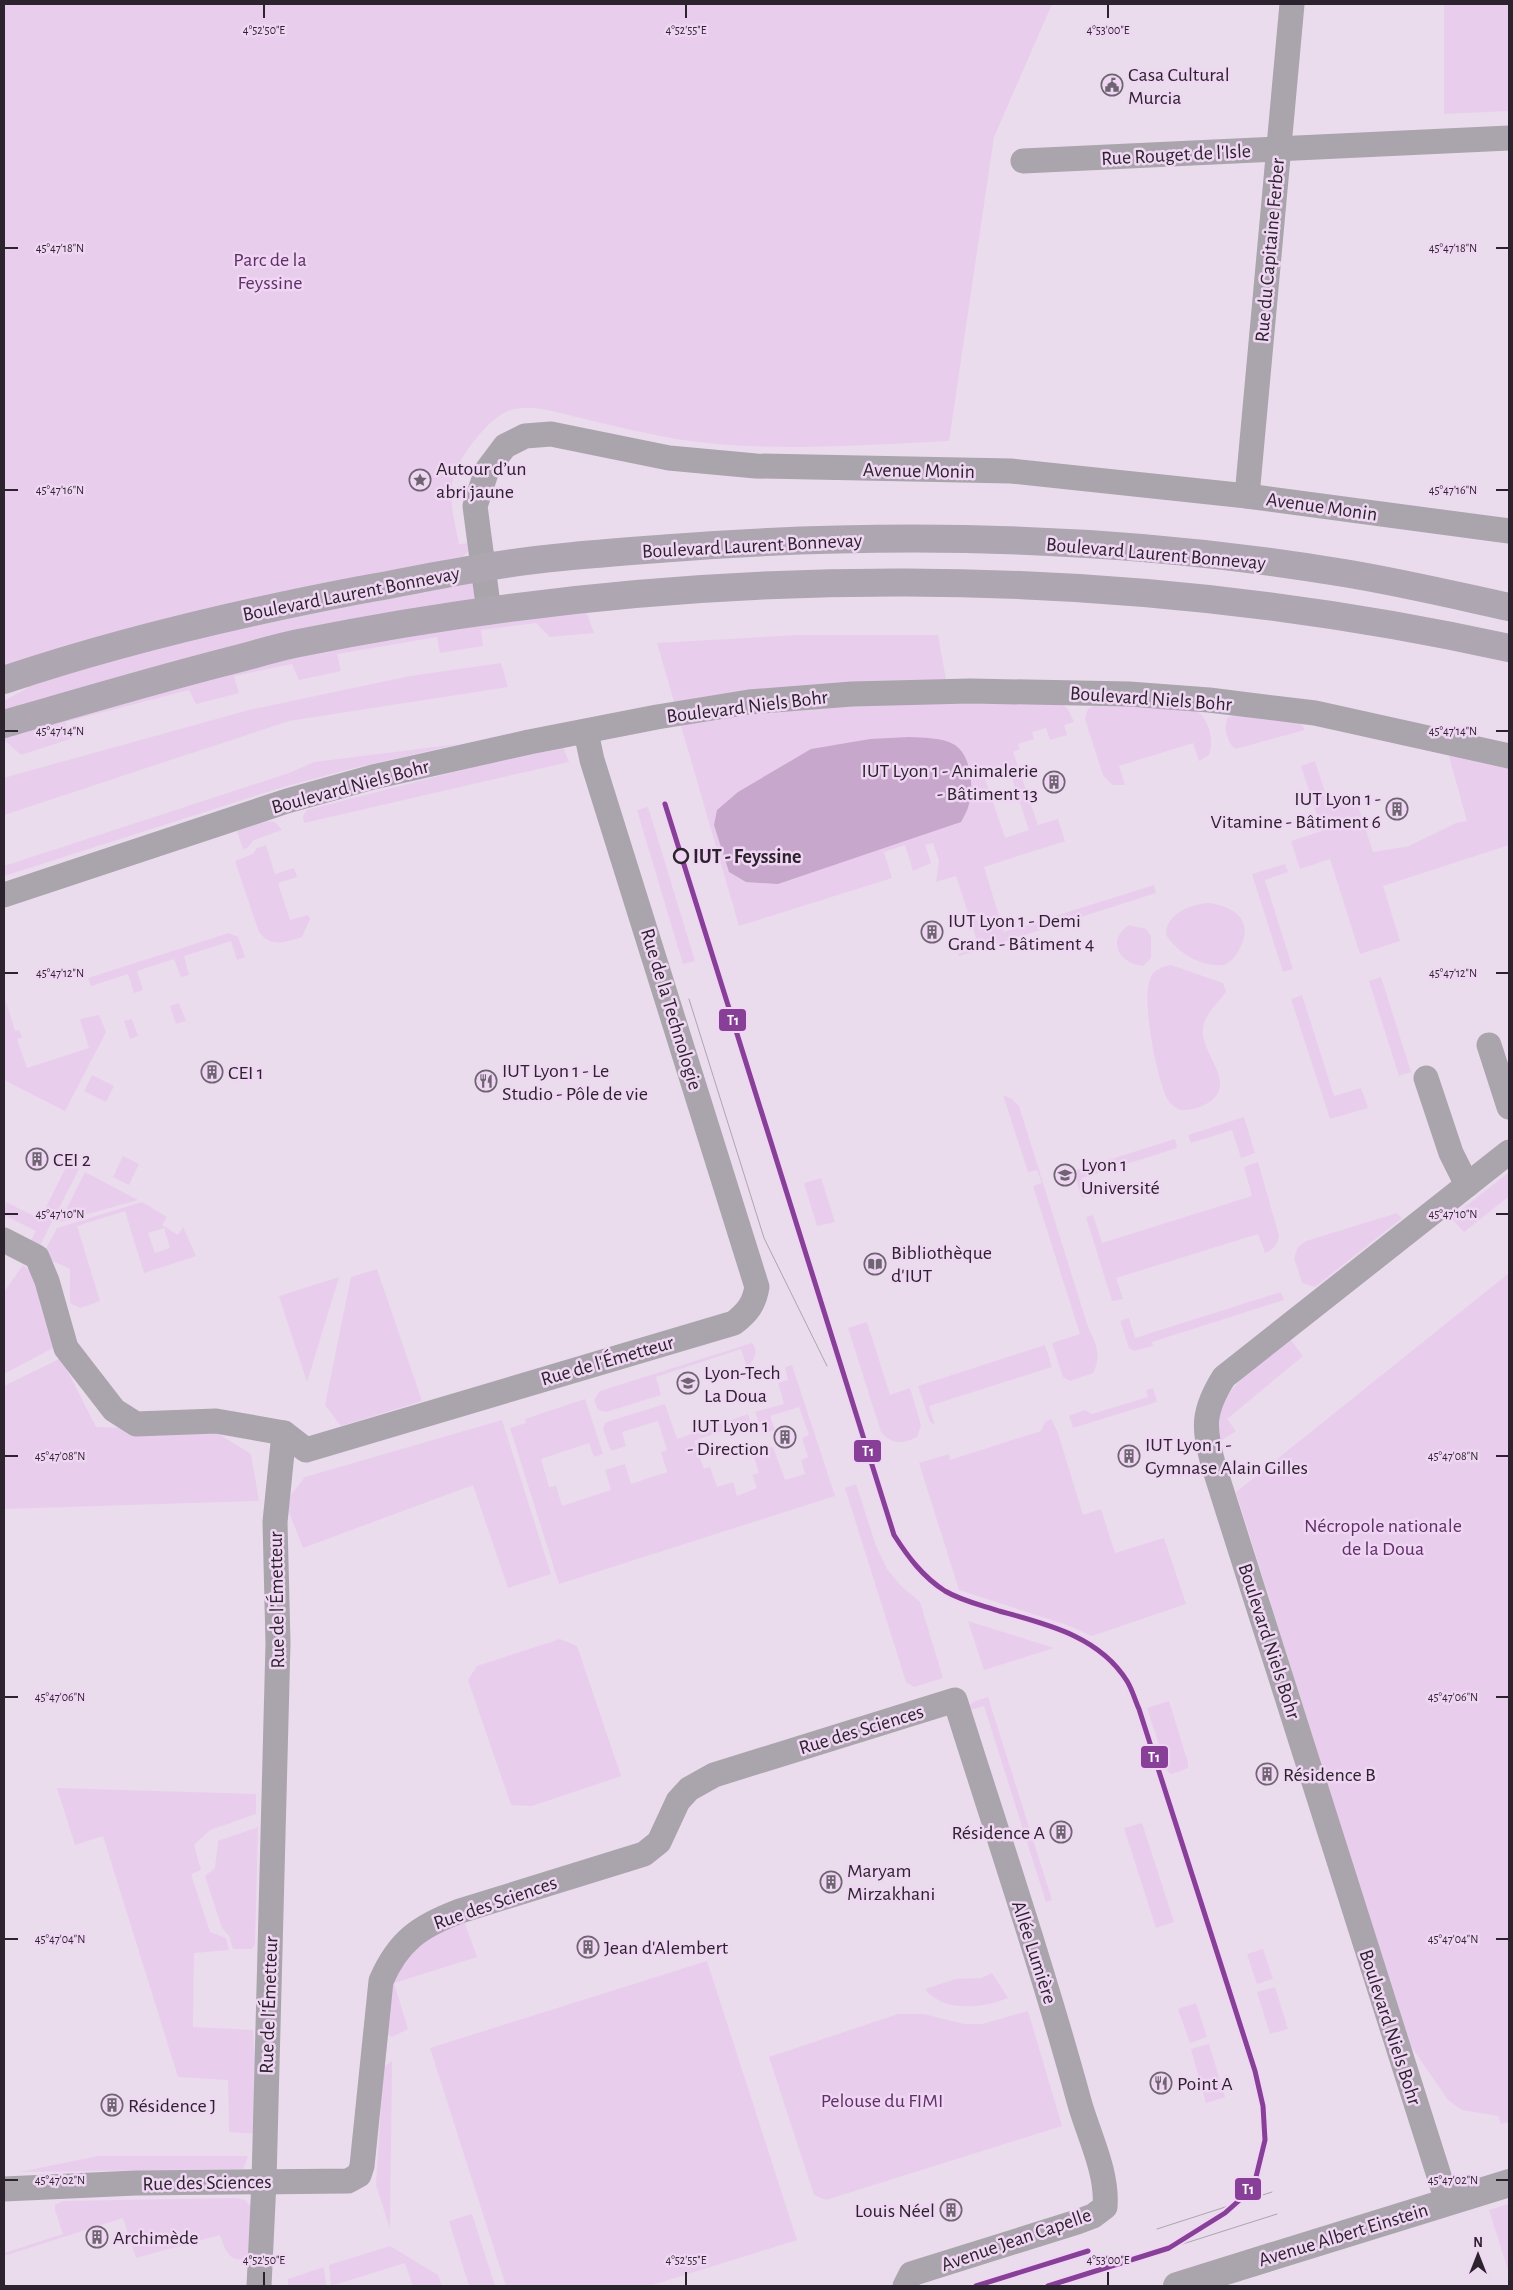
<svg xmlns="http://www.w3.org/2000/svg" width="1513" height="2290" font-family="'Alegreya Sans',sans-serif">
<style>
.green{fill:#e9cded;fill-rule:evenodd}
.water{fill:#c7a8cc}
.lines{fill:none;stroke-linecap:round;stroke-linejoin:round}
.minor{stroke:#aaa4ac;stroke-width:25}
.tertiary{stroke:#aaa4ac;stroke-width:28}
.primary{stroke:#aea6b1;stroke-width:28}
.tram{stroke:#aca5ad;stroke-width:1}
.tram-1-casing{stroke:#efd6f3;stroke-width:9}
.tram-1{stroke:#873f98;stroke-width:5}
.ticks{fill:none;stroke:#2d232e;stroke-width:2}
.stop-dot{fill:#efd6f3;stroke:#2d232e;stroke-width:2.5}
.labels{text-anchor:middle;stroke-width:5;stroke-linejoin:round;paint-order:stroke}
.poi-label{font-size:20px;fill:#2d232e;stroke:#efd6f3;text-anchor:start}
.street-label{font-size:20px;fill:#2d232e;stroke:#efd6f3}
.park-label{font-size:20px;fill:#602e68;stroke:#efd6f3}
.stop-label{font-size:20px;font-weight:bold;fill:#2d232e;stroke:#efd6f3;text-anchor:start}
.ticks-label{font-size:12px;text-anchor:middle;fill:#2d232e;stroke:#efd6f3;stroke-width:5;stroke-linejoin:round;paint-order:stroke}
.line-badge{stroke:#efd6f3;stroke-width:2}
.badge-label{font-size:14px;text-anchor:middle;font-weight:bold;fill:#fff}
</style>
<rect width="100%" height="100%" fill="#eadced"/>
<g class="green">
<path d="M4 4H1052L994 137 949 441C859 445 766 453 676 439 631 431 587 419 542 409 530 408 520 407 508 411 489 418 460 456 454 475 447 497 455 522 459 544L469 543 468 551 462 558 4 667Z"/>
<polygon points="1444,4 1509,4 1509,111 1444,114"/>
<path d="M472 583C478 588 478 592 474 599L4 712V701L39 681 247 624Z"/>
<path d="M586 611 594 633 550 637 536 623 481 630 483 646 440 653 437 637 337 654 341 671 299 680 292 664 234 676 239 693 196 704 189 690 65 722 73 738 21 755 4 740V736C99 708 193 681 290 659 387 637 487 623 586 611Z"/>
<path d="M798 635H938L947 685 851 704H1062L1068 709 1074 722 1064 725 1067 735 1050 740 1046 728 1032 732 1034 739 1018 744 1020 749 1013 752 1038 825 1058 819 1065 841 984 867 1004 932 1154 885 1156 893 959 956 958 954 979 947 956 876 936 882 939 861 933 843 925 845 931 863 913 871 905 845 884 852 892 878 739 926 657 643ZM1009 770 1029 830 1005 838 985 778Z"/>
<polygon points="501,663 508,687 289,721 4,815 4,778 14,775 249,710 410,676"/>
<path d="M1097 704 1194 709C1208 716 1215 740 1209 755L1199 761 1193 743 1119 766 1125 785H1112L1103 775 1085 719 1088 709Z"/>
<path d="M1239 715 1296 722 1302 725 1305 730 1235 749C1227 742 1223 728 1228 717Z"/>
<polygon points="459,744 350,769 280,788 4,876 4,866 289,773 314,762"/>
<polygon points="563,747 569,762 304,823 303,816 307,810 543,749"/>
<polygon points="1447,749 1509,763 1509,845 1383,886 1400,941 1360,954 1330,859 1300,869 1291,841 1322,831 1301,766 1315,761 1328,802 1354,794 1373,852 1409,846 1456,823 1467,821"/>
<polygon points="648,807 695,961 683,964 637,810"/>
<polygon points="268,821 275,822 282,830 254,840 247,848 243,849 237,831"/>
<path d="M266 845 275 874 294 868 297 877 278 883 290 920 308 915 310 919 302 937C285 942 271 948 259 932L235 861 253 854 257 848Z"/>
<polygon points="1285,864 1288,872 1265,880 1293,969 1283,972 1252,874"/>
<path d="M1209 903C1235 907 1254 920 1240 948 1237 955 1231 962 1224 965 1201 967 1179 954 1166 935 1166 913 1191 904 1209 903Z"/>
<path d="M1129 925 1146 929 1151 936V958L1143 966C1119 964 1106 940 1129 925Z"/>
<polygon points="229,933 238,937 245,957 237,960 231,941 184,956 189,975 181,977 174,959 137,971 143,990 134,993 128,974 91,986 88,978"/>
<path d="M1171 965 1223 983 1226 992C1218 1003 1205 1013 1203 1028 1199 1052 1236 1080 1212 1100 1202 1108 1192 1110 1180 1110 1175 1107 1171 1105 1168 1100 1157 1081 1139 993 1152 975 1156 969 1164 966 1171 965Z"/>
<polygon points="1381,977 1411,1072 1399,1076 1369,981"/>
<polygon points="4,995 15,1031 19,1030 22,1037 17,1039 27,1068 89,1048 80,1019 99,1015 106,1032 65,1111 4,1080"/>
<polygon points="1302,995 1334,1096 1361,1088 1368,1108 1330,1119 1291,999"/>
<polygon points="179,1003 186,1021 176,1024 170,1006"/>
<polygon points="132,1019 138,1036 130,1039 124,1021"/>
<polygon points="92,1075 114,1086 106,1102 84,1091"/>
<path d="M1003 1095 1012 1099 1019 1106 1088 1327C1096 1344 1102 1355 1093 1373L1070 1381 1063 1377 1052 1343 1080 1334 1033 1186 1042 1183 1037 1170 1028 1172Z"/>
<polygon points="1244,1117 1255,1153 1241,1158 1232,1130 1191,1143 1188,1135"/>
<polygon points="1175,1139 1177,1148 1082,1178 1088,1196 1082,1198 1073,1171"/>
<polygon points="123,1156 139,1164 129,1185 113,1177"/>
<path d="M1258 1162 1279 1236C1277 1246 1274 1249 1265 1253L1258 1234 1116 1278 1123 1299 1112 1301 1086 1217 1093 1215 1102 1243 1252 1196 1244 1167Z"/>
<polygon points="68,1163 79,1169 36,1253 27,1248 36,1231 4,1215 6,1202 40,1219"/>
<polygon points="85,1172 138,1200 60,1222"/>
<polygon points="1509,1172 1509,1196 1464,1232 1451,1218"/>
<polygon points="821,1178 835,1222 817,1226 804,1183"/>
<path d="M142 1202 167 1217 162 1225 178 1235 183 1227 196 1256 144 1273 125 1211 77 1226 100 1301 80 1308 70 1303V1269L42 1256 57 1228ZM164 1228 170 1248 155 1253 148 1233Z"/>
<polygon points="1397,1213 1402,1218 1315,1287 1302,1283 1294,1258 1298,1247 1306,1241"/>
<polygon points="23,1265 43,1284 55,1347 4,1374 4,1292"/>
<polygon points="377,1269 422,1401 341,1426 325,1405 351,1277"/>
<polygon points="1509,1273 1509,2122 1501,2124 1498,2116 1462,2110 1448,2100 1408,2042 1236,1492"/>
<polygon points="339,1277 307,1382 279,1296"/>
<polygon points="1281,1292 1284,1300 1152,1342 1153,1346 1134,1351 1129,1348 1120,1321 1129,1318 1135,1338"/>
<path d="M867 1322 890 1395 910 1388 921 1425 917 1437C903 1444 892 1445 881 1432L848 1328Z"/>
<path d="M1290 1339 1303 1356 1227 1419 1236 1431 1219 1442C1210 1392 1256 1367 1290 1339Z"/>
<path d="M752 1343C759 1351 754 1361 747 1367L741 1349 656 1377 661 1395 606 1412 598 1410 594 1400 600 1391Z"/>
<polygon points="1045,1345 1052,1367 929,1406 935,1425 930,1422 918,1386"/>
<polygon points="61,1358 96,1427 214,1431 251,1454 259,1501 4,1509 4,1386"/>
<polygon points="792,1365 835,1496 559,1584 510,1428 526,1423 525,1419 585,1399 603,1454 594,1457 589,1443 541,1459 549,1487 556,1486 562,1506 611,1490 605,1470 625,1464 631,1484 667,1472 661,1452 667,1450 658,1421 622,1432 626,1446 611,1451 603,1429 605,1423 610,1421 665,1404 677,1439 748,1414 750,1421 694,1441 704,1469 710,1467 717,1487 733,1482 737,1496 757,1488 752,1475 759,1473 753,1454 773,1447 785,1480 805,1474 801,1460 808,1457 802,1438 809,1435 799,1407 770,1416 775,1430 763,1433 755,1412 784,1404 778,1383 788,1380 785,1367"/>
<polygon points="1153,1388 1157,1402 1073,1428 1069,1416 1085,1410 1092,1414 1148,1397 1146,1390"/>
<polygon points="1051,1419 1058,1433 1083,1515 1101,1509 1115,1553 1164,1538 1186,1604 1092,1636 1067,1625 959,1590 919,1463 949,1454 950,1460 1041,1431 1045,1422"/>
<polygon points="502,1420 551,1574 508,1588 473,1485 303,1548 285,1502 305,1477"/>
<polygon points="856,1484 876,1546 887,1569 901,1586 920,1602 943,1678 914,1687 906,1682 845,1488"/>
<polygon points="968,1621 1054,1648 984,1670"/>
<polygon points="560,1639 577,1646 621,1776 532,1806 511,1805 468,1680 477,1666"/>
<path d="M988 1697 1052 1900 1046 1902 984 1706 967 1711C969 1701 979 1700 988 1697Z"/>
<polygon points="1169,1701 1188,1763 1188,1768 1172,1774 1168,1772 1147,1708"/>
<polygon points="57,1788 256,1794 256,1814 210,1830 194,1845 201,1870 191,1874 210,1932 226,1938 229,1950 194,1953 193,2027 253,2030 260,2134 229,2132 228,2080 178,2077 103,1836 75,1845"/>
<polygon points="1142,1823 1174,1922 1156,1928 1124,1828"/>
<polygon points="258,1827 255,1945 252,1949 233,1949 229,1936 222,1928 205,1876 215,1868 218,1841"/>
<polygon points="464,1921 477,1957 394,1983 408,2029 392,2037 387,2034 393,1975 425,1935"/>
<polygon points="1263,1949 1273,1979 1257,1984 1247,1954"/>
<polygon points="707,1961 797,2240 649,2286 506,2286 430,2048"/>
<path d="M992 1973 1008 1998C984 2008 943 2013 925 1989L956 1979 981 1978Z"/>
<polygon points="1275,1987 1288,2029 1270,2034 1257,1992"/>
<polygon points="1196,2003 1207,2037 1190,2043 1178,2009"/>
<polygon points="1028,2011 1062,2126 826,2200 814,2195 769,2057 898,2014 924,2014 964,2024 982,2024"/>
<polygon points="1209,2044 1225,2097 1206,2103 1191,2049"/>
<polygon points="392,2061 390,2229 376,2185 383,2074 385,2066"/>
<polygon points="98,2156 248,2156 243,2169 20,2172"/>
<path d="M236 2198 245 2200 251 2207 248 2257C230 2265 225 2250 220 2235L136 2258 123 2218 4 2256V2253L63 2234 55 2210V2205L63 2201Z"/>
<polygon points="1509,2204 1509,2273 1489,2210"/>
<polygon points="472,2214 495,2286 469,2286 449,2221"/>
<polygon points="390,2246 438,2275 442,2286 413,2286 405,2263 331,2286 329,2265"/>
<polygon points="324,2267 326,2286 288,2286 288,2279"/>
</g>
<path class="water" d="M909 737C922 738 943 737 955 745 971 756 974 786 969 804 968 810 964 816 961 822L778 884 746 882 729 872 714 825 717 810 738 792 811 749 870 739Z"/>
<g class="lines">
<g class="minor">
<polyline points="1023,161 1509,138"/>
<polyline points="1247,496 1292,4"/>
<polyline points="489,612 475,506 487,470 505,446 525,436 551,434 669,458 756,466 1011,471 1247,496 1509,531"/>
<polyline points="4,895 287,801 373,777 529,742 657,717 749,702 852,694 970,691 1129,694 1209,700 1315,713 1509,756"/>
<polyline points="1489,1045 1509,1107"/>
<polyline points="1426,1078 1451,1153 1467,1185"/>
<path d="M4 1240 37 1257 47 1281 66 1348 114 1410 136 1424 216 1421 284 1433 306 1450 734 1323C748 1312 754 1304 757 1287L592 760 586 732"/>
<path d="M4 2189 136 2183 348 2181 359 2175 362 2166 381 1981C398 1941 420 1926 460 1911L644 1854 659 1842 678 1801 689 1789 714 1775 955 1700C997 1833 1042 1966 1079 2101 1088 2134 1108 2172 1105 2207L1093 2216 1077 2222 911 2274 905 2286"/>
<path d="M1447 2201 1214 1467C1203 1428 1202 1412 1224 1377L1509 1152"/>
<polyline points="259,2286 264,2181 278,1643 275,1522 284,1433"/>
</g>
<polyline class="tertiary" points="1177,2286 1509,2183"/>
<g class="primary">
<path d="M4 680C120 641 240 613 360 590 401 583 441 574 481 568 544 557 608 553 672 548 895 531 1123 536 1344 573 1399 582 1454 595 1509 607"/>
<path d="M4 724C77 703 151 681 225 662 250 656 274 648 299 643 698 562 1112 561 1509 648"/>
</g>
<g class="tram">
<polyline points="689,999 764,1238 827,1366"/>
<polyline points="1157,2229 1272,2192"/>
<polyline points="1167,2249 1277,2214"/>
</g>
<g class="tram-1-casing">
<g id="tram-1">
<path d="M665 804 894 1535C908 1557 923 1577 945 1591 962 1601 981 1605 999 1611 1046 1624 1099 1636 1127 1681 1132 1689 1135 1700 1139 1709L1255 2071 1263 2106 1265 2140 1256 2177 1243 2197 1225 2213 1169 2248 1048 2286"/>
<polyline points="976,2286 1088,2251"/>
</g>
</g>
<use href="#tram-1" class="tram-1"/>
</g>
<path class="ticks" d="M264 5V18M686 5V18M1108 5V18M5 248H18M1496 248H1508M5 490H18M1496 490H1508M5 731H18M1496 731H1508M5 973H18M1496 973H1508M5 1214H18M1496 1214H1508M5 1456H18M1496 1456H1508M5 1697H18M1496 1697H1508M5 1939H18M1496 1939H1508M5 2180H18M1496 2180H1508M264 2272V2285M686 2272V2285M1108 2272V2285"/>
<defs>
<g id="civic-ring" transform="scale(1.125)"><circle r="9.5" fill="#efd6f3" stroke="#6f6471" stroke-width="1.5"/><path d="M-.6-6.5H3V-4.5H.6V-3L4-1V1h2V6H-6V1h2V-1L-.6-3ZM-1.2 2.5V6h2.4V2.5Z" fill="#6f6471"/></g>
<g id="sight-ring" transform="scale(1.125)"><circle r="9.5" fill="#efd6f3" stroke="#6f6471" stroke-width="1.5"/><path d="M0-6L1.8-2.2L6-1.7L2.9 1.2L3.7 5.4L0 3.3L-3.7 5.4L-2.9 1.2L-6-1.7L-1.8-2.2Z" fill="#6f6471"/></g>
<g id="building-ring" transform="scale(1.125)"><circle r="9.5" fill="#efd6f3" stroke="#6f6471" stroke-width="1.5"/><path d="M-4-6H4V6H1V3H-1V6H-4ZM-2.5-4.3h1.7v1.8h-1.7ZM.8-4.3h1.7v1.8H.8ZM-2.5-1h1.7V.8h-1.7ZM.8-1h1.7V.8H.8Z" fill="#6f6471"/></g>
<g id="restaurant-ring" transform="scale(1.125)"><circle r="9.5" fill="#efd6f3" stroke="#6f6471" stroke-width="1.5"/><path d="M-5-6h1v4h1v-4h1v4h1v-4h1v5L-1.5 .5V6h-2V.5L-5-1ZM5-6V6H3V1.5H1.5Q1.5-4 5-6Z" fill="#6f6471"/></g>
<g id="university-ring" transform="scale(1.125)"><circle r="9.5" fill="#efd6f3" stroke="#6f6471" stroke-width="1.5"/><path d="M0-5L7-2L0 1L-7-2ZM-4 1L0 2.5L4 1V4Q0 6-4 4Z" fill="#6f6471"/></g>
<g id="library-ring" transform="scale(1.125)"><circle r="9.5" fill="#efd6f3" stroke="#6f6471" stroke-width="1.5"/><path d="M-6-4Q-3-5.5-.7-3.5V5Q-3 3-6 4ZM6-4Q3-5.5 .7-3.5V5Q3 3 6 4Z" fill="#6f6471"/></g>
</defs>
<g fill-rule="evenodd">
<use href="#civic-ring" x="1112" y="85"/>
<use href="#sight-ring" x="420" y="480"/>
<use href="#building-ring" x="1054" y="782"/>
<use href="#building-ring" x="1397" y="809"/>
<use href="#building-ring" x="932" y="932"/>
<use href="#building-ring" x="212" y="1072"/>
<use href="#restaurant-ring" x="486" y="1081"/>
<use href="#building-ring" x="37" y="1159"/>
<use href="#university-ring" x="1065" y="1175"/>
<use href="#library-ring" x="875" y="1264"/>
<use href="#university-ring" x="688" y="1383"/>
<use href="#building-ring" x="785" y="1437"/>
<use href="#building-ring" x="1129" y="1456"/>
<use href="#building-ring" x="1267" y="1774"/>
<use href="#building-ring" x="1061" y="1832"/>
<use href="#building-ring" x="831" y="1882"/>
<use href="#building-ring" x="588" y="1947"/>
<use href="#restaurant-ring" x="1161" y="2083"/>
<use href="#building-ring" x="112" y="2105"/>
<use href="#building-ring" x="951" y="2210"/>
<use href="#building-ring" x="97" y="2237"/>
</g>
<circle class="stop-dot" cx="681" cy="856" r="7"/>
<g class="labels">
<g class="poi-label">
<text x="1128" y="81">Casa Cultural<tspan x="1128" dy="23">Murcia</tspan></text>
<text x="436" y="475">Autour d’un<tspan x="436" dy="23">abri jaune</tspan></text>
<text x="1038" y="777" text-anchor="end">IUT Lyon 1 - Animalerie<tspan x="1038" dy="23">- Bâtiment 13</tspan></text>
<text x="1381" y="805" text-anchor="end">IUT Lyon 1 -<tspan x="1381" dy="23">Vitamine - Bâtiment 6</tspan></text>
<text x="948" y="927">IUT Lyon 1 - Demi<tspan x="948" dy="23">Grand - Bâtiment 4</tspan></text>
<text x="502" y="1077">IUT Lyon 1 - Le<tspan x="502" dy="23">Studio - Pôle de vie</tspan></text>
<text x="228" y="1079">CEI 1</text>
<text x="53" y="1166">CEI 2</text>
<text x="1081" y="1171">Lyon 1<tspan x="1081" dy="23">Université</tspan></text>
<text x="891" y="1259">Bibliothèque<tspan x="891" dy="23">d'IUT</tspan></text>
<text x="704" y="1379">Lyon-Tech<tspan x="704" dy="23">La Doua</tspan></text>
<text x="769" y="1432" text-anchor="end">IUT Lyon 1<tspan x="769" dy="23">- Direction</tspan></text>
<text x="1145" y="1451">IUT Lyon 1 -<tspan x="1145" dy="23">Gymnase Alain Gilles</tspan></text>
<text x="1283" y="1781">Résidence B</text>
<text x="1045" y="1839" text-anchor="end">Résidence A</text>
<text x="847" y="1877">Maryam<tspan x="847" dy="23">Mirzakhani</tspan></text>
<text x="604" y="1954">Jean d'Alembert</text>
<text x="1177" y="2090">Point A</text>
<text x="128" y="2112">Résidence J</text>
<text x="935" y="2217" text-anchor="end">Louis Néel</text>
<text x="113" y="2244">Archimède</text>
</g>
<g class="street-label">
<text transform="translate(1176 154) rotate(-3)" y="7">Rue Rouget de l'Isle</text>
<text transform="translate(1269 250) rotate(-85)" y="7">Rue du Capitaine Ferber</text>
<text transform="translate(919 470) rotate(1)" y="7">Avenue Monin</text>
<text transform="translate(1322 506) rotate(8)" y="7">Avenue Monin</text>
<text transform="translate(752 545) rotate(-3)" y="7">Boulevard Laurent Bonnevay</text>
<text transform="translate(1156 553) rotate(5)" y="7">Boulevard Laurent Bonnevay</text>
<text transform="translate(351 593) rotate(-11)" y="7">Boulevard Laurent Bonnevay</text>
<text transform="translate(1151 698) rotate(4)" y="7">Boulevard Niels Bohr</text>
<text transform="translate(747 706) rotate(-7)" y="7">Boulevard Niels Bohr</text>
<text transform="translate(350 786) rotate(-15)" y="7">Boulevard Niels Bohr</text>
<text transform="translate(672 1009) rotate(73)" y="7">Rue de la Technologie</text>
<text transform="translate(607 1360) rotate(-16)" y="7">Rue de l'Émetteur</text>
<text transform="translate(276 1600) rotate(-91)" y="7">Rue de l'Émetteur</text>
<text transform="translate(1270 1641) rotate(72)" y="7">Boulevard Niels Bohr</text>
<text transform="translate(861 1729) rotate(-17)" y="7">Rue des Sciences</text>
<text transform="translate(495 1902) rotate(-19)" y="7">Rue des Sciences</text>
<text transform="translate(1035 1952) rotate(72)" y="7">Allée Lumière</text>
<text transform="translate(268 2005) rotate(-88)" y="7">Rue de l'Émetteur</text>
<text transform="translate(1391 2027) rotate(72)" y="7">Boulevard Niels Bohr</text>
<text transform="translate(207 2182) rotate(-1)" y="7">Rue des Sciences</text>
<text transform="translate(1343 2234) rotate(-17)" y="7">Avenue Albert Einstein</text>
<text transform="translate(1016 2239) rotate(-19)" y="7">Avenue Jean Capelle</text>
</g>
<g class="park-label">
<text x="270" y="266">Parc de la<tspan x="270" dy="23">Feyssine</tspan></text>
<text x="1383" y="1532">Nécropole nationale<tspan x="1383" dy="23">de la Doua</tspan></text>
<text x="882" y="2107">Pelouse du FIMI</text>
</g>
<g class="stop-label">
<text x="693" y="863">IUT - Feyssine</text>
</g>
</g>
<g class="ticks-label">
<text x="264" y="34">4°52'50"E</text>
<text x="686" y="34">4°52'55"E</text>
<text x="1108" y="34">4°53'00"E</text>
<text x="60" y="252">45°47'18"N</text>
<text x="1453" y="252">45°47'18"N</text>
<text x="60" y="494">45°47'16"N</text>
<text x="1453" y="494">45°47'16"N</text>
<text x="60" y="735">45°47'14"N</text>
<text x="1453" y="735">45°47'14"N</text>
<text x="60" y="977">45°47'12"N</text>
<text x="1453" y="977">45°47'12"N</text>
<text x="60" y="1218">45°47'10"N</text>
<text x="1453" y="1218">45°47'10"N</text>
<text x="60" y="1460">45°47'08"N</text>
<text x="1453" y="1460">45°47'08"N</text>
<text x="60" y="1701">45°47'06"N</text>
<text x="1453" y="1701">45°47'06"N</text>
<text x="60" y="1943">45°47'04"N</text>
<text x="1453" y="1943">45°47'04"N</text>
<text x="60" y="2184">45°47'02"N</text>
<text x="1453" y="2184">45°47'02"N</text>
<text x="264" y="2264">4°52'50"E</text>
<text x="686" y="2264">4°52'55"E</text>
<text x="1108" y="2264">4°53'00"E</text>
</g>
<g class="line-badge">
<rect x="718" y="1008" width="29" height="24" rx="5" fill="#873f98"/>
<rect x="853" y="1439" width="29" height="24" rx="5" fill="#873f98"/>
<rect x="1140" y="1745" width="29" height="24" rx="5" fill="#873f98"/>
<rect x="1234" y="2177" width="28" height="24" rx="5" fill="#873f98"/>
</g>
<g class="badge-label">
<text x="733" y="1025">T1</text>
<text x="868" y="1456">T1</text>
<text x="1154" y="1762">T1</text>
<text x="1248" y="2194">T1</text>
</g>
<rect width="1513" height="2290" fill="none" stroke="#2d232e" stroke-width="10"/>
<g transform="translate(1478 2255)" stroke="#efd6f3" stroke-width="4" paint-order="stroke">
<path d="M0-4L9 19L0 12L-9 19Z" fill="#2d232e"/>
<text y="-8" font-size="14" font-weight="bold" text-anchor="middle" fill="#2d232e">N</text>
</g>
</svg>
